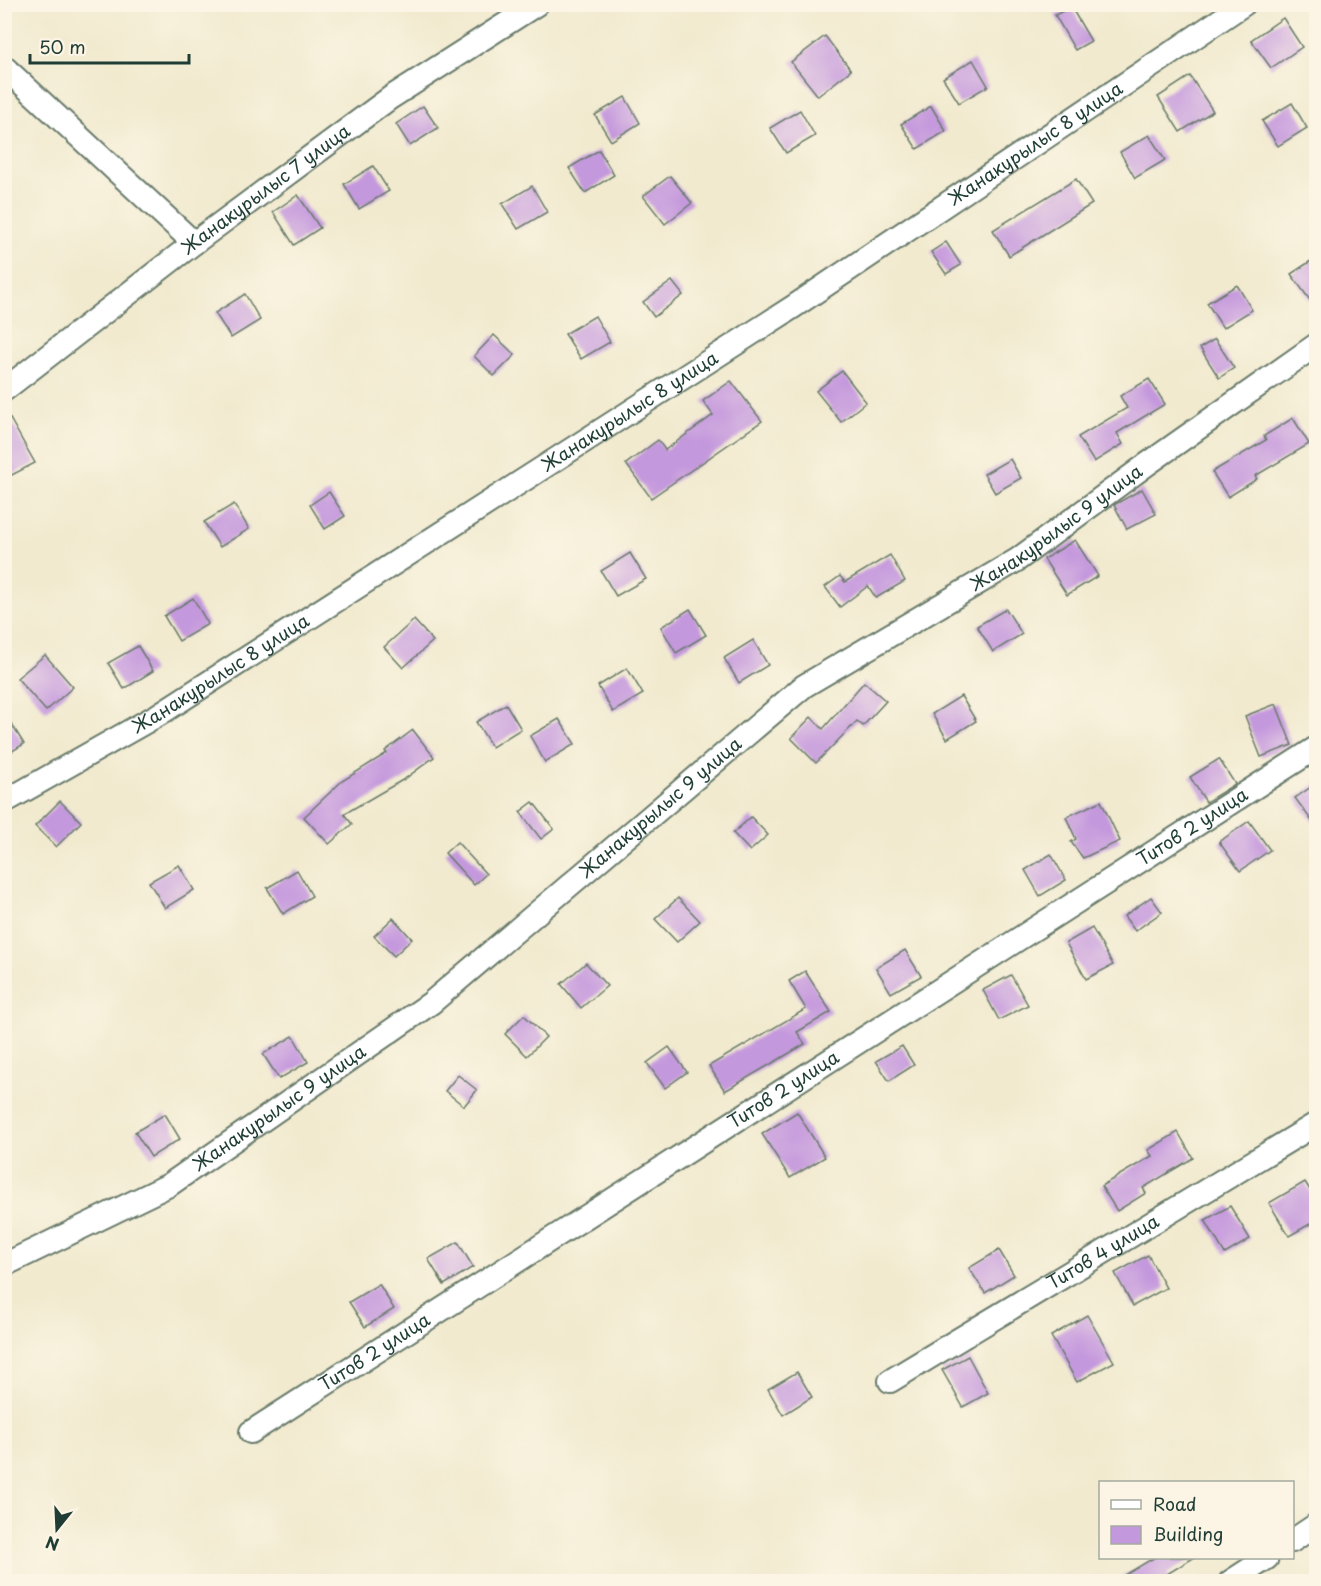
<svg xmlns="http://www.w3.org/2000/svg" width="1321" height="1586" font-family="'Playpen Sans',sans-serif">
<style>
.building{fill:#c498dd}
.lines{fill:none;stroke-linecap:round;stroke-linejoin:round}
.minor-casing{stroke:#687a6a;stroke-width:26}
.minor{stroke:#fff;stroke-width:22}
.labels{text-anchor:middle;stroke-width:4.5;stroke-linejoin:round;paint-order:stroke}
.street-label{font-size:18px;fill:#1f3d34;stroke:#fcf5e5}
</style>
<rect width="100%" height="100%" fill="#fcf5e5"/>
<filter id="ink" filterUnits="userSpaceOnUse"><feTurbulence type="fractalNoise" baseFrequency=".0167" numOctaves="2"/><feDisplacementMap in="SourceGraphic" scale="12" xChannelSelector="R" yChannelSelector="G"/><feConvolveMatrix kernelMatrix="1 2 1 2 8 2 1 2 1" color-interpolation-filters="sRGB"/></filter>
<filter id="wash" filterUnits="userSpaceOnUse"><feTurbulence type="fractalNoise" baseFrequency=".008" numOctaves="4" result="noise"/><feDisplacementMap in="SourceGraphic" scale="24" xChannelSelector="R" yChannelSelector="G"/><feGaussianBlur stdDeviation="1.35" result="paint"/><feColorMatrix in="noise" values="0 0 0 0 0 0 0 0 0 0 0 0 0 0 0 0 0 1.4 0 .05"/><feComposite in="paint" operator="in"/></filter>
<g filter="url(#wash)">
<rect width="100%" height="100%" fill="#f1eacf"/>
<g id="blocks">
<g class="building">
<polygon points="1071,7 1091,41 1075,50 1055,15"/>
<polygon points="1283,18 1302,47 1271,68 1251,40"/>
<polygon points="825,36 851,70 818,96 791,62"/>
<polygon points="973,60 988,86 959,103 943,78"/>
<polygon points="1190,76 1213,111 1180,132 1158,97"/>
<polygon points="625,97 640,123 611,141 595,115"/>
<polygon points="1292,103 1307,128 1278,146 1262,121"/>
<polygon points="423,106 438,128 410,146 396,124"/>
<polygon points="931,106 946,131 917,149 901,124"/>
<polygon points="800,110 815,136 786,153 770,128"/>
<polygon points="1149,135 1165,160 1135,178 1120,152"/>
<polygon points="599,150 614,175 585,193 569,168"/>
<polygon points="373,166 389,191 359,209 344,184"/>
<polygon points="670,176 692,203 665,224 643,196"/>
<polygon points="1076,179 1092,204 1009,256 993,230"/>
<polygon points="532,186 547,212 518,229 502,204"/>
<polygon points="298,195 320,228 294,245 273,212"/>
<polygon points="946,242 961,265 946,274 931,252"/>
<polygon points="1317,257 1317,310 1291,274"/>
<polygon points="672,281 683,295 654,317 643,302"/>
<polygon points="1237,285 1252,310 1223,328 1207,303"/>
<polygon points="245,294 260,320 231,338 215,313"/>
<polygon points="595,316 610,342 581,359 565,334"/>
<polygon points="494,335 515,355 494,376 474,356"/>
<polygon points="1215,339 1234,368 1219,378 1200,348"/>
<polygon points="842,371 866,402 841,422 816,391"/>
<polygon points="1149,379 1165,404 1117,433 1123,444 1094,462 1078,437 1127,408 1120,396"/>
<polygon points="731,381 762,421 651,498 626,464 658,440 665,450 713,415 703,401"/>
<polygon points="4,408 35,463 4,479"/>
<polygon points="1293,418 1309,444 1255,476 1257,479 1228,497 1212,472 1266,440 1264,436"/>
<polygon points="1010,459 1021,478 995,493 984,474"/>
<polygon points="1142,489 1156,514 1127,529 1114,505"/>
<polygon points="329,492 345,516 325,529 310,505"/>
<polygon points="234,504 249,529 220,547 204,522"/>
<polygon points="1075,540 1098,576 1067,595 1044,559"/>
<polygon points="630,553 646,579 616,596 601,571"/>
<polygon points="890,555 905,581 876,598 868,586 840,607 825,587 840,576 845,582"/>
<polygon points="193,598 208,624 179,641 164,616"/>
<polygon points="690,609 706,635 676,653 661,627"/>
<polygon points="1006,609 1022,634 993,652 977,626"/>
<polygon points="414,620 433,641 403,668 384,647"/>
<polygon points="753,640 768,665 739,683 724,658"/>
<polygon points="138,646 153,671 124,689 108,663"/>
<polygon points="45,655 73,687 46,711 17,678"/>
<polygon points="627,668 643,694 613,712 598,686"/>
<polygon points="864,682 886,701 863,726 857,721 816,763 791,738 811,717 823,729"/>
<polygon points="961,696 976,721 947,739 932,714"/>
<polygon points="506,704 521,729 492,747 476,722"/>
<polygon points="1276,704 1292,745 1261,757 1245,716"/>
<polygon points="4,712 24,744 4,756"/>
<polygon points="559,719 575,744 545,762 530,736"/>
<polygon points="413,730 434,757 406,778 344,814 352,824 329,844 304,817 342,781 387,753 385,751"/>
<polygon points="1219,759 1235,784 1206,802 1190,777"/>
<polygon points="1317,783 1317,828 1295,798"/>
<polygon points="60,801 81,822 56,847 35,826"/>
<polygon points="1101,801 1120,841 1083,858 1071,842 1076,839 1066,817"/>
<polygon points="533,802 554,829 541,839 520,812"/>
<polygon points="751,817 768,835 750,851 733,833"/>
<polygon points="1249,821 1270,850 1240,871 1219,842"/>
<polygon points="457,842 486,874 474,885 445,853"/>
<polygon points="1051,854 1066,880 1040,896 1025,870"/>
<polygon points="179,865 194,890 165,908 149,882"/>
<polygon points="297,870 312,896 283,914 267,888"/>
<polygon points="1151,897 1162,912 1135,931 1124,916"/>
<polygon points="678,898 700,921 677,942 655,919"/>
<polygon points="393,918 412,939 394,956 374,936"/>
<polygon points="1092,928 1113,965 1086,979 1066,943"/>
<polygon points="905,950 921,976 891,993 876,968"/>
<polygon points="586,963 607,986 581,1008 561,984"/>
<polygon points="805,971 831,1012 797,1032 805,1044 725,1091 709,1066 806,1009 789,981"/>
<polygon points="1011,975 1028,1005 999,1020 983,990"/>
<polygon points="524,1015 546,1037 527,1056 505,1034"/>
<polygon points="293,1036 308,1062 279,1079 263,1054"/>
<polygon points="902,1046 914,1065 889,1081 876,1061"/>
<polygon points="669,1047 687,1072 665,1088 647,1063"/>
<polygon points="458,1075 477,1090 464,1106 445,1091"/>
<polygon points="797,1112 825,1157 790,1178 762,1134"/>
<polygon points="165,1114 180,1139 151,1157 135,1132"/>
<polygon points="1178,1132 1193,1158 1143,1188 1146,1193 1117,1211 1101,1186 1152,1156 1148,1150"/>
<polygon points="1305,1182 1317,1201 1317,1220 1289,1236 1269,1203"/>
<polygon points="1230,1206 1250,1239 1225,1254 1205,1220"/>
<polygon points="458,1242 473,1267 444,1285 428,1259"/>
<polygon points="999,1250 1014,1275 985,1293 969,1268"/>
<polygon points="1148,1255 1166,1288 1133,1306 1115,1273"/>
<polygon points="379,1284 394,1309 365,1327 349,1302"/>
<polygon points="1087,1315 1114,1362 1077,1382 1051,1336"/>
<polygon points="968,1356 988,1393 963,1407 942,1370"/>
<polygon points="797,1372 812,1397 783,1415 768,1389"/>
<polygon points="1155,1557 1195,1557 1167,1574 1172,1581 1115,1581"/>
</g>
</g>
</g>
<g filter="url(#ink)">
<use href="#blocks" fill-opacity="0" stroke="#687a6a" stroke-width="1.5"/>
<g class="lines">
<g class="minor-casing">
<g id="minor">
<polyline points="4,67 194,243"/>
<path id="s1" d="M4 390 194 243 390 98 537 4"/>
<path id="s2" d="M4 802 158 715 793 307 1244 4"/>
<path id="s3" d="M4 1265 169 1185 431 1003 804 686 1017 560 1146 465 1316 345"/>
<path id="s4" d="M890 1381 1316 1124"/>
<path id="s5" d="M251 1432 1316 748"/>
<polyline points="1292,1541 1316,1525"/>
<polyline points="1230,1582 1267,1558"/>
</g>
</g>
<use href="#minor" class="minor"/>
</g>
</g>
<g class="labels">
<g class="street-label">
<text dy="6" stroke="none"><textPath href="#s2" startOffset="1224">Жанакурылыс 8 улица</textPath></text>
<text dy="6" stroke="none"><textPath href="#s1" startOffset="330">Жанакурылыс 7 улица</textPath></text>
<text dy="6" stroke="none"><textPath href="#s2" startOffset="738">Жанакурылыс 8 улица</textPath></text>
<text dy="6" stroke="none"><textPath href="#s3" startOffset="1290">Жанакурылыс 9 улица</textPath></text>
<text dy="6" stroke="none"><textPath href="#s2" startOffset="252">Жанакурылыс 8 улица</textPath></text>
<text dy="6" stroke="none"><textPath href="#s3" startOffset="804">Жанакурылыс 9 улица</textPath></text>
<text dy="6" stroke="none"><textPath href="#s5" startOffset="1119">Титов 2 улица</textPath></text>
<text dy="6" stroke="none"><textPath href="#s5" startOffset="633">Титов 2 улица</textPath></text>
<text dy="6" stroke="none"><textPath href="#s3" startOffset="318">Жанакурылыс 9 улица</textPath></text>
<text dy="6" stroke="none"><textPath href="#s4" startOffset="249">Титов 4 улица</textPath></text>
<text dy="6" stroke="none"><textPath href="#s5" startOffset="147">Титов 2 улица</textPath></text>
</g>
</g>
<rect width="1321" height="1586" fill="none" stroke="#fcf5e5" stroke-width="24"/>
<rect x="1099" y="1481" width="195" height="78" fill="#fcf5e5" stroke="#a4ab9e" stroke-width="1.5"/>
<rect x="1111" y="1500" width="30" height="9" fill="#ffffff" stroke="#a4ab9e" stroke-width="1.5"/>
<text x="1153" y="1511" font-size="18" fill="#1f3d34">Road</text>
<rect x="1111" y="1526" width="30" height="18" fill="#c498dd" stroke="#a4ab9e" stroke-width="1.5"/>
<text x="1153" y="1541" font-size="18" fill="#1f3d34">Building</text>
<g transform="translate(57 1529) rotate(198)" stroke="#fcf5e5" stroke-width="4.5" paint-order="stroke">
<path d="M0-4.5L10 22L0 15L-10 22Z" fill="#1f3d34"/>
<text y="-9" font-size="16" font-weight="bold" text-anchor="middle" fill="#1f3d34">N</text>
</g>
<path d="M30 54v9h159v-9" fill="none" stroke="#1f3d34" stroke-width="3"/>
<text x="39" y="54" font-size="18" fill="#1f3d34" stroke="#fcf5e5" stroke-width="4.5" paint-order="stroke">50 m</text>
</svg>
